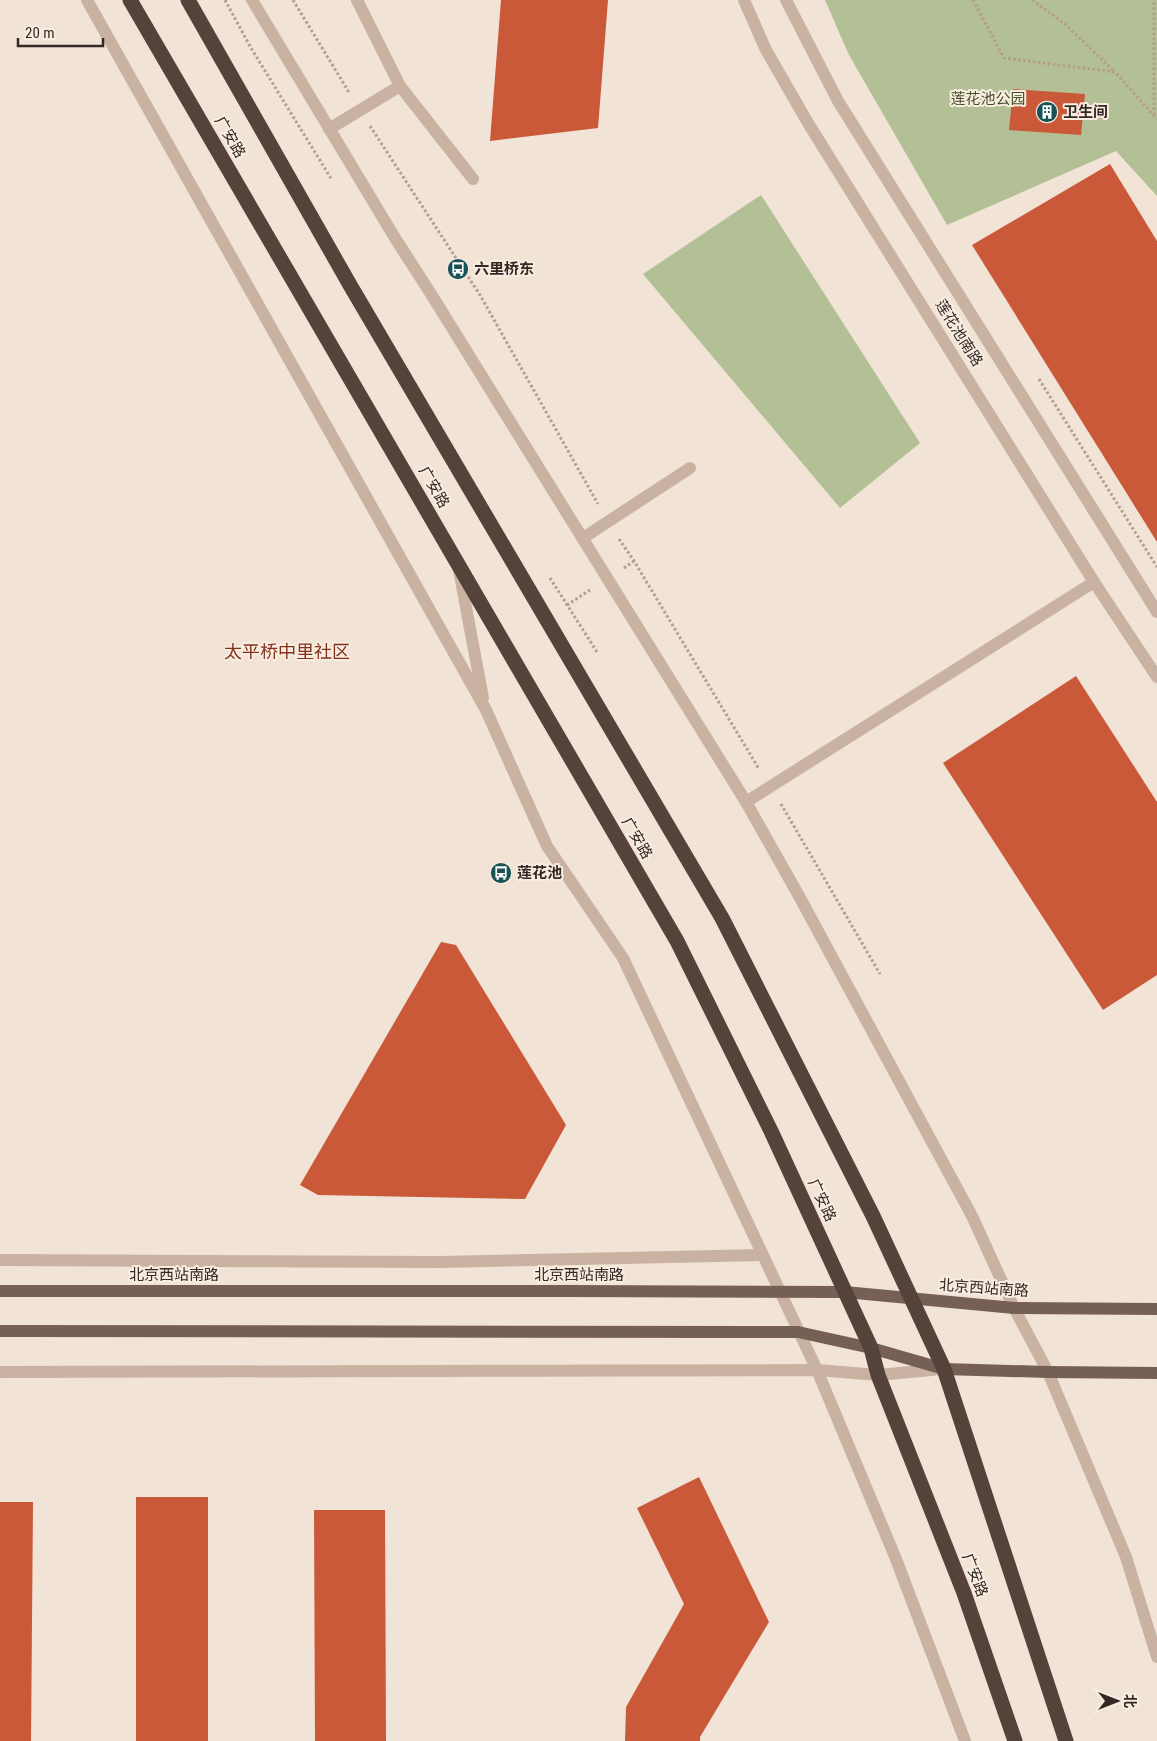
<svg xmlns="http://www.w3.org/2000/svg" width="1157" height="1741" font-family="'Roboto Condensed','Noto Sans SC',sans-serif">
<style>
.green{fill:#b3c095}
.building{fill:#ca593a}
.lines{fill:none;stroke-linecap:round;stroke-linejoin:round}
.path{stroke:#b59c8b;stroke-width:3;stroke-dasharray:2.5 2.5;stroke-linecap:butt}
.minor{stroke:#c9b2a1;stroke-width:12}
.major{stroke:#765f54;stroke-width:12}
.highway{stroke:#54423b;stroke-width:15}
.labels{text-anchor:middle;stroke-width:4;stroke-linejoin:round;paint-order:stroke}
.park-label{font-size:15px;fill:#435227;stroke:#f9ede1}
.poi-label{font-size:15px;font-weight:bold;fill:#332824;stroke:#f9ede1;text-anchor:start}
.street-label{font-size:15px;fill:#332824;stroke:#f9ede1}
.quarter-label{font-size:18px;fill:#84311b;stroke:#f9ede1}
</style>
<rect width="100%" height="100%" fill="#f1e3d5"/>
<g class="green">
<polygon points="825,0 1157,0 1157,196 1116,151 947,225 849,55"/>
<polygon points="761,195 920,443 840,508 643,274"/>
</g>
<g class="building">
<polygon points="501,0 608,0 598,128 490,141"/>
<polygon points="1013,89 1085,94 1081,135 1009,130"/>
<polygon points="1110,164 1157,241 1157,542 972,245"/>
<polygon points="1076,676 1157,802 1157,975 1103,1010 943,763"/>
<polygon points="441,942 456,945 566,1125 525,1199 318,1195 300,1185"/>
<polygon points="699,1477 769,1622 700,1737 700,1741 625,1741 626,1707 684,1604 637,1508"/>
<rect x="136" y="1497" width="72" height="244"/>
<polygon points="0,1502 33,1502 31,1741 0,1741"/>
<polygon points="314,1510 385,1510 386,1741 315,1741"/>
</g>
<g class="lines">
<g class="path">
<polyline points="225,0 251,48 332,180"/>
<polyline points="293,0 350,94"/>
<polyline points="973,0 1004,58 1115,72 1157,119"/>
<polyline points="1032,0 1064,23 1114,71"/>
<polyline points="1154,115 1154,0"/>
<polyline points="370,126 480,295 598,504"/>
<polyline points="1039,379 1157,567"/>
<polyline points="619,539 634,561 759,769"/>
<polyline points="624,568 634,561"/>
<polyline points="550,578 597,652"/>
<polyline points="567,605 590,590"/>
<polyline points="781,804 880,974"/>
</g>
<g class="minor">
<polyline points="87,0 486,710 547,846 623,958 817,1370 896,1559 965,1741"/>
<polyline points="252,0 395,238 431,294 746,802 799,896 972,1216 1014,1308 1048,1372 1126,1557 1157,1657"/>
<polyline points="357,0 400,86 473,179"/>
<polyline points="744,0 766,50 808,123 1094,582 1157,677"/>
<polyline points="786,0 838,101 1157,612"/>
<polyline points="329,129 400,86"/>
<polyline points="583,538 690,468"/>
<polyline points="459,570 483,698"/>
<polyline points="746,802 1094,582"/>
<polyline points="0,1260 440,1262 762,1255"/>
<polyline points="0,1372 817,1370 878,1375 942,1369"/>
</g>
<g class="major">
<polyline points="0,1291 567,1291 845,1292 1014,1308 1157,1309"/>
<polyline points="0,1331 798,1332 871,1348 944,1369 1048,1372 1157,1373"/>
</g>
<g class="highway">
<polyline points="130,0 677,941 771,1131 871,1348 878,1375 964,1593 1015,1741"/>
<polyline points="188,0 350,285 722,918 803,1078 873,1216 944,1369 1066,1741"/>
</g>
</g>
<defs>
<g id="building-disc" transform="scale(1.125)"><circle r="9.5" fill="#195355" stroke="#f9ede1"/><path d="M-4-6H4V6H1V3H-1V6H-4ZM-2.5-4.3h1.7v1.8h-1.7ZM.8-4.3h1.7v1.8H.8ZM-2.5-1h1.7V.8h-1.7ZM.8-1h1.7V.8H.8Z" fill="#fff"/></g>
<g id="bus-disc" transform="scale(1.125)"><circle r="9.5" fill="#195355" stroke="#f9ede1"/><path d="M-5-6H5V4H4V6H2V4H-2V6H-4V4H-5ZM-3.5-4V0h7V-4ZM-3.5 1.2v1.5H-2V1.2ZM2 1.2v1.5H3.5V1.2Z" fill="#fff"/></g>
</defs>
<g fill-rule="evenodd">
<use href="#building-disc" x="1047" y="112"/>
<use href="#bus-disc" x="458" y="269"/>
<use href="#bus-disc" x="501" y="873"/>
</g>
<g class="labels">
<g class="park-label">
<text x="988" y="104">莲花池公园</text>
</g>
<g class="poi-label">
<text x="1063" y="117">卫生间</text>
<text x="474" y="274">六里桥东</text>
<text x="517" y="878">莲花池</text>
</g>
<g class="street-label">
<text transform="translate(230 137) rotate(60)" y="5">广安路</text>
<text transform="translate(959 333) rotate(58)" y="5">莲花池南路</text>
<text transform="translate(434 487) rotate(60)" y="5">广安路</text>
<text transform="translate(637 838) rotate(60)" y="5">广安路</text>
<text transform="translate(822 1200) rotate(65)" y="5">广安路</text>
<text x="174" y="1280">北京西站南路</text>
<text x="579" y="1280">北京西站南路</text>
<text transform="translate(984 1288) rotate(4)" y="5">北京西站南路</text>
<text transform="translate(975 1575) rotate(69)" y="5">广安路</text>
</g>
<g class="quarter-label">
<text x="287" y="658">太平桥中里社区</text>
</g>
</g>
<g transform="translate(1117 1701) rotate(90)" stroke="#f9ede1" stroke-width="4" paint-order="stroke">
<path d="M0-4L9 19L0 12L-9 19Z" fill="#332824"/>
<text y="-8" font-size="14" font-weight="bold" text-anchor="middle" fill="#332824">北</text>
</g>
<path d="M18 38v8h85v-8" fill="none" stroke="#332824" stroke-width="2.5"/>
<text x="25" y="38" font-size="15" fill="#332824" stroke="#f9ede1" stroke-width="4" paint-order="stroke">20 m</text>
</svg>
